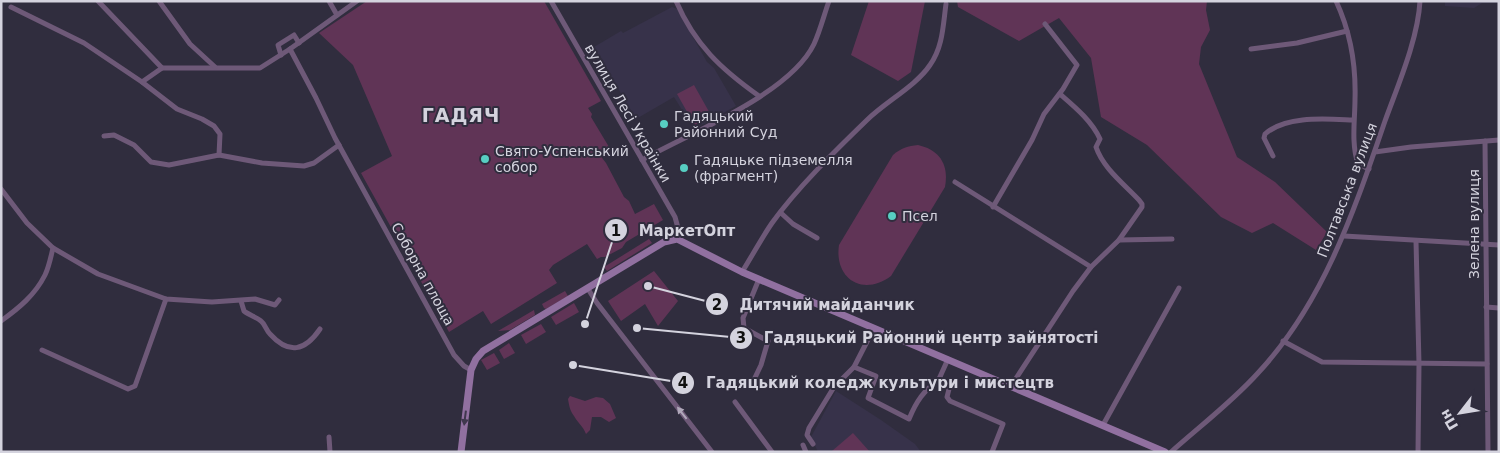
<svg xmlns="http://www.w3.org/2000/svg" width="1500" height="453" font-family="'DejaVu Sans',sans-serif">
<style>
.built{fill:#37324a}
.green{fill:#603456}
.lines{fill:none;stroke-linecap:round;stroke-linejoin:round}
.street{stroke:#6e5978;stroke-width:5}
.secondary{stroke:#9170a0;stroke-width:7}
.oneway{fill:#b0a8ba}
.oneway2{fill:#3f374d}
.poi-dot{fill:#57cec2;stroke:#302d3e;stroke-width:2}
.labels{text-anchor:middle;stroke-width:4;stroke-linejoin:round;paint-order:stroke}
.street-label{font-size:14px;fill:#d4d3de;stroke:#302d3e}
.poi-label{font-size:14px;fill:#d4d3de;stroke:#302d3e;text-anchor:start}
.district-label{font-size:19px;font-weight:bold;letter-spacing:1px;fill:#d4d3de;stroke:#302d3e}
.leader{fill:none;stroke:#d4d3de;stroke-width:2}
.callout-dot{fill:#d4d3de;stroke:#302d3e;stroke-width:2}
.mark-label{font-size:15px;text-anchor:middle;font-weight:bold;fill:#111}
.callout-label{font-size:15px;text-anchor:middle;font-weight:bold;fill:#d4d3de;stroke:#302d3e;stroke-width:4;stroke-linejoin:round;paint-order:stroke}
</style>
<rect width="100%" height="100%" fill="#302d3e"/>
<g class="built">
<polygon points="1445,1 1499,1 1499,3 1482,3 1474,8 1445,6"/>
<polygon points="672,7 677,9 707,62 714,68 736,106 694,129 674,97 636,119 594,47 621,31 623,33"/>
<polygon points="836,391 881,420 915,444 921,452 818,452 811,437"/>
</g>
<g class="green">
<polygon points="367,1 544,1 601,101 588,108 592,114 591,117 609,147 599,154 606,163 624,197 629,201 635,214 654,204 663,220 626,242 622,248 605,257 601,257 597,259 587,244 553,265 549,270 557,283 491,324 483,311 449,332 361,173 392,156 353,65 319,33"/>
<polygon points="869,1 925,1 911,72 898,81 851,55"/>
<polygon points="957,1 1207,1 1206,10 1210,30 1201,47 1199,64 1237,157 1275,182 1327,232 1316,250 1273,223 1252,233 1221,217 1147,145 1101,117 1091,58 1059,18 1019,41 958,7"/>
<polygon points="694,85 712,117 695,126 677,94"/>
<path d="M918 145C940 150 949 165 945 187L891 276C863 297 834 279 839 245L893 155C901 148 908 146 918 145Z"/>
<polygon points="649,239 652,243 607,271 604,267"/>
<polygon points="654,271 678,301 658,326 645,304 621,321 608,301"/>
<polygon points="565,291 568,296 546,309 544,308 542,304"/>
<polygon points="574,303 579,312 556,325 551,317"/>
<polygon points="534,310 535,315 510,330 498,331"/>
<polygon points="541,324 546,332 526,344 521,335"/>
<polygon points="509,343 515,353 504,359 499,350"/>
<polygon points="494,353 500,363 487,370 481,360"/>
<path d="M570 396 585 401 596 397 603 398 610 404 616 418 609 422 601 417H592L590 430 586 434C583 426 578 423 574 416 570 411 569 405 568 399Z"/>
<polygon points="853,433 870,452 832,452 832,451"/>
</g>
<g class="lines">
<g class="street">
<polyline points="98,1 162,68 260,68 290,49"/>
<polyline points="159,1 190,44 215,67"/>
<polyline points="329,1 337,15"/>
<polyline points="357,1 290,49 316,98 335,138 454,355 464,366 471,370"/>
<polyline points="551,1 675,217 678,228 677,239"/>
<path d="M676 1C695 45 721 69 759 96"/>
<path d="M1336 1C1350 31 1356 66 1355 99 1355 120 1351 143 1358 164L1369 169"/>
<polyline points="11,7 84,43 142,82 162,68"/>
<polyline points="1251,49 1297,43 1347,31"/>
<polyline points="281,55 278,45 294,35 299,43"/>
<polyline points="142,82 177,109 202,119 214,126 220,134 219,155"/>
<polyline points="104,136 114,135 134,145 151,162 169,165 219,155 262,163 304,166 314,163 339,145"/>
<polyline points="1485,141 1488,452"/>
<polyline points="1375,152 1411,147 1499,140"/>
<path d="M1273 156 1264 138 1265 134C1286 115 1327 119 1353 120"/>
<path d="M642 160C690 133 790 94 814 44 820 31 824 15 829 1"/>
<polyline points="955,182 1091,267"/>
<polyline points="1,189 27,223 53,248 98,274 166,299 212,302 255,299 275,305 279,300"/>
<polyline points="993,207 1032,140 1044,114 1063,89 1077,65 1045,24"/>
<polyline points="781,213 793,224 817,238"/>
<polyline points="1344,236 1499,245"/>
<polyline points="1119,240 1172,239"/>
<polyline points="1416,241 1419,364 1418,452"/>
<path d="M742 272C752 256 761 239 772 223 797 188 836 150 867 120 885 102 916 86 930 65 943 47 943 25 946 4"/>
<polyline points="588,289 597,303 712,452"/>
<path d="M241 301 244 311C249 315 256 317 261 321 265 324 266 330 270 334 289 355 305 351 320 329"/>
<polyline points="1486,307 1499,308"/>
<path d="M1 321C19 308 35 295 45 275 49 267 51 256 53 248"/>
<path d="M874 328 854 367 876 376 868 398 909 419C917 400 923 392 939 379"/>
<polyline points="1283,341 1322,362 1487,364"/>
<polyline points="42,350 128,389 135,386 166,299"/>
<polyline points="948,359 939,379 949,389 947,397 950,401 1003,424 992,452"/>
<polyline points="751,386 761,365 768,341 744,328 743,318 759,279"/>
<path d="M1011 386 1073 291 1091 267 1119 240 1142 207V204L1139 200C1124 184 1103 168 1096 147L1100 139C1092 121 1075 107 1060 94"/>
<polyline points="735,402 772,452"/>
<polyline points="1103,425 1179,288"/>
<polyline points="329,437 330,452"/>
<polyline points="813,444 807,435 809,428 834,387 854,367"/>
<polyline points="803,445 806,452"/>
<path d="M1171 452C1200 426 1232 402 1258 373 1324 302 1354 211 1385 121 1398 85 1418 39 1420 1"/>
</g>
<polyline class="secondary" points="461,452 471,370 476,359 483,351 664,242 677,239 742,272 1165,452"/>
</g>
<defs><path id="oneway-solid" d="M-6-.8H1V-3.2L6.5 0L1 3.2V.8H-6Z" transform="scale(1.25)"/></defs>
<use class="oneway" href="#oneway-solid" transform="translate(682 413) rotate(-128)"/>
<use class="oneway2" href="#oneway-solid" transform="translate(465 418) rotate(97)"/>
<g class="poi-dot">
<circle cx="664" cy="124" r="5"/>
<circle cx="485" cy="159" r="5"/>
<circle cx="684" cy="168" r="5"/>
<circle cx="892" cy="216" r="5"/>
</g>
<g class="labels">
<g class="street-label">
<text transform="translate(628 113) rotate(60)" y="5">вулиця Лесі Українки</text>
<text transform="translate(1347 190) rotate(-69)" y="5">Полтавська вулиця</text>
<text transform="translate(1474 224) rotate(-90)" y="5">Зелена вулиця</text>
<text transform="translate(423 274) rotate(61)" y="5">Соборна площа</text>
</g>
<g class="poi-label">
<text x="674" y="121">Гадяцький<tspan x="674" dy="16">Районний Суд</tspan></text>
<text x="495" y="156">Свято-Успенський<tspan x="495" dy="16">собор</tspan></text>
<text x="694" y="165">Гадяцьке підземелля<tspan x="694" dy="16">(фрагмент)</tspan></text>
<text x="902" y="221">Псел</text>
</g>
<g class="district-label">
<text x="461" y="122">ГАДЯЧ</text>
</g>
</g>
<path class="leader" d="M585 324L616 230M648 286L717 304M637 328L741 338M573 365L683 383"/>
<g class="callout-dot">
<circle cx="585" cy="324" r="5"/>
<circle cx="648" cy="286" r="5"/>
<circle cx="637" cy="328" r="5"/>
<circle cx="573" cy="365" r="5"/>
<circle cx="616" cy="230" r="12"/>
<circle cx="717" cy="304" r="12"/>
<circle cx="741" cy="338" r="12"/>
<circle cx="683" cy="383" r="12"/>
</g>
<g class="mark-label">
<text x="616" y="236">1</text>
<text x="717" y="310">2</text>
<text x="741" y="343">3</text>
<text x="683" y="388">4</text>
</g>
<g class="callout-label">
<text x="687" y="236">МаркетОпт</text>
<text x="827" y="310">Дитячий майданчик</text>
<text x="931" y="343">Гадяцький Районний центр зайнятості</text>
<text x="880" y="388">Гадяцький коледж культури і мистецтв</text>
</g>
<rect width="1500" height="453" fill="none" stroke="#d4d3de" stroke-width="5"/>
<g transform="translate(1460 413) rotate(239)" stroke="#302d3e" stroke-width="4" paint-order="stroke">
<path d="M0-4L9 19L0 12L-9 19Z" fill="#d4d3de"/>
<text y="-8" font-size="14" font-weight="bold" text-anchor="middle" fill="#d4d3de">Пн</text>
</g>
</svg>
